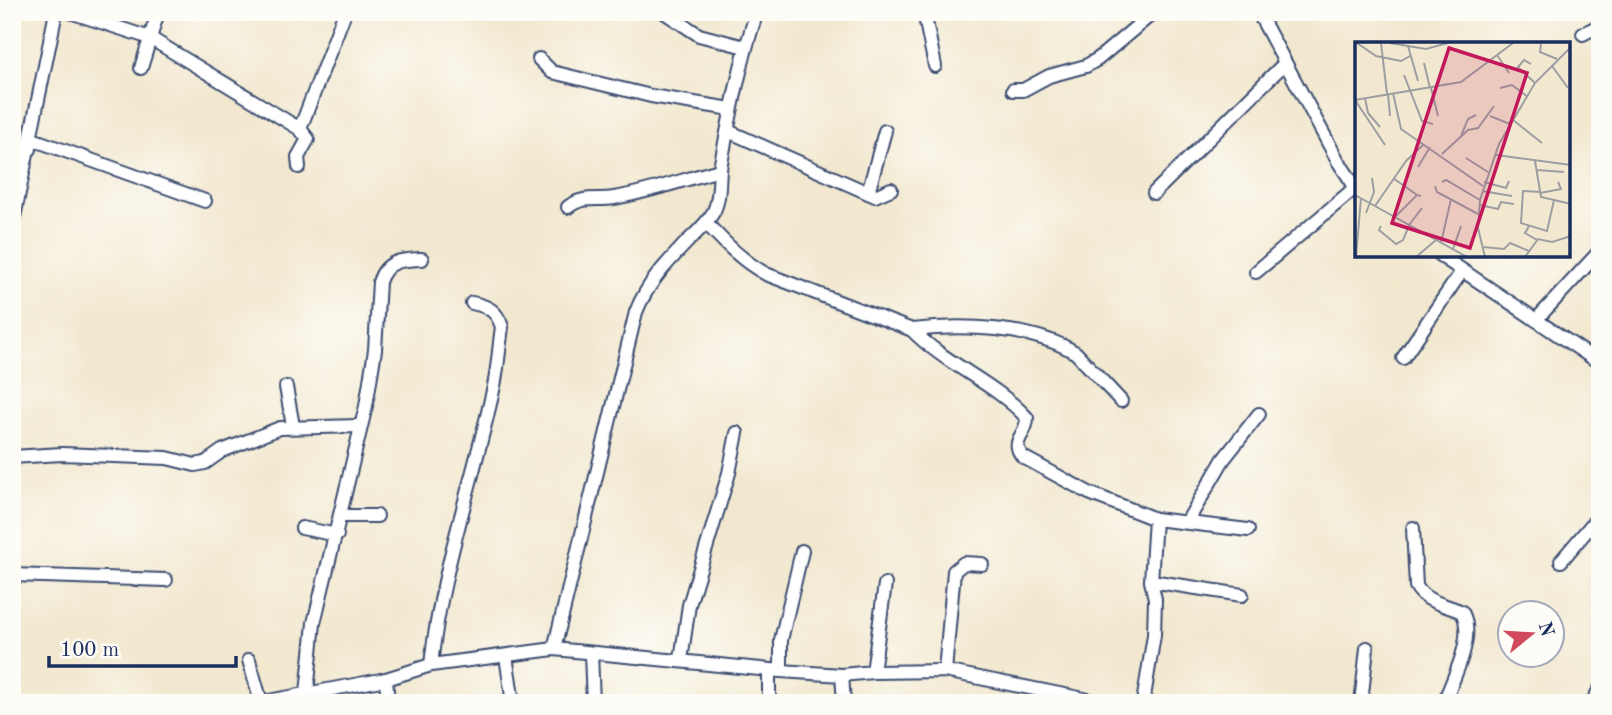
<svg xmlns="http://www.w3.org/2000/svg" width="1612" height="715" font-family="'Old Standard TT',serif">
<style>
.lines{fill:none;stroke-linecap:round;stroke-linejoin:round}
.minor-casing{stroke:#3b4b6f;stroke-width:16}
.minor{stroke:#fff;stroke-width:12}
.inset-road{fill:none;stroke:#9c9ea2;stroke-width:2}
.view{fill:#c2185b;fill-opacity:0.15;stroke:#c2185b;stroke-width:3.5}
.inset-edge{fill:none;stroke:#1b2f5e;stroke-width:3.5}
</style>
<rect width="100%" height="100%" fill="#fdfcf7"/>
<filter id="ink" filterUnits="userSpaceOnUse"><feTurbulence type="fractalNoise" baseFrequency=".0143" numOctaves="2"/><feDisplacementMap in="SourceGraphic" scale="14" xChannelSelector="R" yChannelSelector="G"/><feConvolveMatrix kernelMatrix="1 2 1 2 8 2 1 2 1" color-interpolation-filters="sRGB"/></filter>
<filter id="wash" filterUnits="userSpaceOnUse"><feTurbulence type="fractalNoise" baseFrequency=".00686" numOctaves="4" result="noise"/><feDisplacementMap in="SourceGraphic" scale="28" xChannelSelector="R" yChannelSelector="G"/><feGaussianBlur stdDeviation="1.57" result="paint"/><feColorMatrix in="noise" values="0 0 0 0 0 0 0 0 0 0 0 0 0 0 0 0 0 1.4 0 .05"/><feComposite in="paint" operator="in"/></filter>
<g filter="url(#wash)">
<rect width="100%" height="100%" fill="#f2e8cf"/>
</g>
<g filter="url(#ink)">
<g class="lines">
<g class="minor-casing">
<g id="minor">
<polyline points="70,12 150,38 300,129 308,139 298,157 299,167"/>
<polyline points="664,12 699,35 745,47"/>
<polyline points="924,12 935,66"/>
<polyline points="1258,12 1338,161 1356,188"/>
<polyline points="1583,34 1600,25"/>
<polyline points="539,59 552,72 651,96 731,109"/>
<polyline points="141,68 158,12"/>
<polyline points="1013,90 1023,90 1049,76 1086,66 1098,59 1154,12"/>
<polyline points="300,129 345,12"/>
<polyline points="728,131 875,196 891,189"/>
<polyline points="32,139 205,201"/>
<polyline points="12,148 30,149"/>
<polyline points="868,193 885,131"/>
<polyline points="1154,193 1284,64"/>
<path d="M568 207C584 195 596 201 614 198 650 192 685 179 720 170"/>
<path d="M706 223C725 243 742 261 766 274L912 330C946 365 994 382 1027 418 1027 436 1009 440 1023 457L1089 493 1155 519 1248 530"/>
<polyline points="12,227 56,12"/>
<polyline points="1441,256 1600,363"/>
<polyline points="1256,272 1356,187"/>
<polyline points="1536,320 1600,251"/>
<path d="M912 330C961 324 1033 326 1076 353L1121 401"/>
<polyline points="1403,358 1462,271"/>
<polyline points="286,387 293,426"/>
<polyline points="12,457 62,454 167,458 195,465 205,463 222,451 280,428 360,426"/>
<polyline points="341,516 377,516"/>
<polyline points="1187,522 1223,460 1259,414"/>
<polyline points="302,528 337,535"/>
<path d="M1413 528 1416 586C1424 602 1447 605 1462 612 1476 638 1453 677 1444 703"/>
<polyline points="1561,561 1600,515"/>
<polyline points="12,575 166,580"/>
<polyline points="1151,581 1242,595"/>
<path d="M554 649 636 312C647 284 665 265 686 243 696 233 707 224 714 211 721 196 718 179 721 163 731 112 740 62 757 12"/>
<polyline points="591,653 593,703"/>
<polyline points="506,656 513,703"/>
<polyline points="249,660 261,702"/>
<polyline points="681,660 689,605 729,473 737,433"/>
<path d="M431 665C441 570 474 479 494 386 498 367 499 347 502 327 497 311 488 306 472 303"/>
<polyline points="769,670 769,703"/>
<polyline points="781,671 781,640 802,551"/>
<polyline points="945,671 954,571 964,563 982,564"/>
<polyline points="873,672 885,584"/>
<polyline points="842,675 844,703"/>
<polyline points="386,679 388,703"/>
<path d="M307 693 314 623 366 406 375 350 379 282C386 260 401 260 422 259"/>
<polyline points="258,703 386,679 431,665 554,649 781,671 842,675 873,672 945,671 1104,703"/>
<polyline points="1143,703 1154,635 1155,599 1151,581 1155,519"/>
<polyline points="1361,703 1367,648"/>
<polyline points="1592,703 1600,689"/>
</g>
</g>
<use href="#minor" class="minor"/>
</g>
</g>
<g transform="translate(1355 42)">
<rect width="215" height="215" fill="#f2e8cf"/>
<path class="inset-road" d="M2 1 21 14 46 19 55 14M26 1 32 52M35 1 71 7 93 1M186 2 185 10 202 17M53 4 63 39M142 13 154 31M69 21 75 46M176 22 169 18 163 25 180 41M197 24 213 46M49 33 67 79 78 82M76 46 83 74M145 46 157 43 173 55M38 51 46 87 128 144M33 52 35 74M10 56 13 71 25 85M0 58 106 40 158 1M0 58 30 103M135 74 155 82M158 78 187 101M106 94 113 77 121 73M87 112 113 88 123 86 139 64M141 113 216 123M111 116 133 130M180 119 186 155 216 162M63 125 75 105M182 128 209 130M38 136 62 153M87 140 91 138 125 158M129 140 151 146 154 139M80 144 82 150 123 172M127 149 157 154M185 150 168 149 166 181 192 189 199 158M185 151 206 147 203 140M0 153 112 215M125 163 143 167 146 160 159 162M20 164 51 119 69 102M11 171 19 150 17 136M40 175 62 153 66 154M54 183 67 166M26 184 24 188 41 202 48 198 54 184M174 184 170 191 182 198M86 201 96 157M128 205 149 207 155 201 174 209M98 207 106 184M1 215 6 156M61 215 81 198M130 215 123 186 125 158 144 102 180 41 216 5M170 215 183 197 197 200 216 194"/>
<path class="view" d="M94 6 172 31 115 206 37 181Z"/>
<rect width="215" height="215" class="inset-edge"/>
</g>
<rect width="1612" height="715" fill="none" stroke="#fdfcf7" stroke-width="42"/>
<g transform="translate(1531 634) rotate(72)"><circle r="33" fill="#fdfcf7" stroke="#a3aaba" stroke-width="2"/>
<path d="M0-5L12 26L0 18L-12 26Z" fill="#d1495b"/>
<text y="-10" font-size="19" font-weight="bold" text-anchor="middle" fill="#1b2f5e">N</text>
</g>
<path d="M49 656v10h187v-10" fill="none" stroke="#1b2f5e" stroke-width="3.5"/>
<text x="60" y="656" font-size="21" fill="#1b2f5e" stroke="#fdfcf7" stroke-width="5" paint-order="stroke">100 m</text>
</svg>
